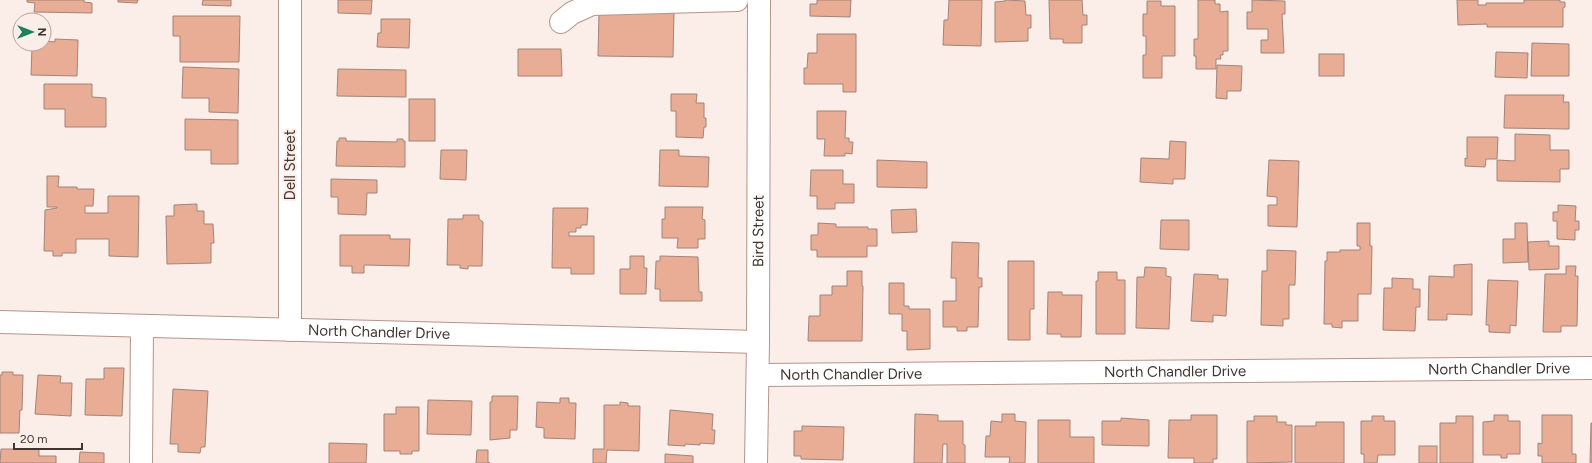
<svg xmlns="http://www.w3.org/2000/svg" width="1592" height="463" font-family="Figtree,sans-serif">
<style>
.building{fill:#e9ac95;stroke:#a28478}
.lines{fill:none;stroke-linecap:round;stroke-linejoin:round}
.minor-casing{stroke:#b4958a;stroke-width:24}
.minor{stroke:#fff;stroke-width:22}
.labels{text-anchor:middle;stroke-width:4;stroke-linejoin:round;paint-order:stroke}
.street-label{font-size:15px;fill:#423530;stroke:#fbeee9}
</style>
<rect width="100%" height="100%" fill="#fbeee9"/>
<g class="building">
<polygon points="27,0 84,0 84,2 92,3 92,13 34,12 35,3 27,2"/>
<polygon points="118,0 138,0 137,3 118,2"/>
<polygon points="203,0 231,0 231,6 202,5"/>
<polygon points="338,0 372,0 371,14 338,13"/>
<polygon points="817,0 851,0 850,17 810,16 810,4 817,4"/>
<polygon points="949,0 982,0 981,46 943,45 944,20 948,20"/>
<polygon points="1005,0 1025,1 1026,15 1031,15 1031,28 1028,28 1028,41 995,42 995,2 1005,1"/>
<polygon points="1049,0 1082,0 1083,15 1087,15 1087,25 1082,25 1082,43 1063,43 1063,39 1050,39"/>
<polygon points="1198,0 1215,0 1215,4 1220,4 1220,12 1228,11 1228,51 1223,51 1223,55 1220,55 1221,59 1216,59 1216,69 1196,69 1196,56 1194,56 1194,39 1198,39"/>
<polygon points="1252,0 1285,1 1285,14 1282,14 1284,53 1261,53 1261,40 1268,40 1268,29 1247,29 1247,12 1252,12"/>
<polygon points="1457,0 1478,0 1478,5 1486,5 1486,3 1524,3 1524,0 1560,0 1560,2 1565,2 1565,7 1563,8 1563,27 1487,27 1487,24 1458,25"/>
<polygon points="1147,1 1161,1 1161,6 1175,6 1175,56 1162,56 1162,78 1143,78 1143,55 1146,55 1146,36 1143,36 1143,14 1147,14"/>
<polygon points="599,12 674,13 673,57 598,56"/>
<polygon points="173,16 240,16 239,62 180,62 180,36 173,36"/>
<polygon points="381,19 410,19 409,48 377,47 378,33 381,33"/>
<polygon points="817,34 856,34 856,92 843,92 843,84 804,84 804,68 807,68 808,53 817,53"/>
<polygon points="55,39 78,40 77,76 31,75 32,47 28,47 28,44 44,44 44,41 55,42"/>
<polygon points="1532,43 1569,44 1569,76 1531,76"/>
<polygon points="518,49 561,49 562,76 518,76"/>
<polygon points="1496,52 1528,53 1527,78 1495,77"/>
<rect x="1319" y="54" width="25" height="22"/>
<polygon points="1217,65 1242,66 1241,91 1227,91 1227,99 1216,98"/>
<polygon points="183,67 239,69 238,113 209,112 209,98 182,98"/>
<polygon points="338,69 406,70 406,97 337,96"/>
<polygon points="44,84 92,84 92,97 106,98 106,127 65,127 65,109 44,109"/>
<polygon points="671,94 697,94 696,103 704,103 704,118 706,118 706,127 704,127 703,138 676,137 676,111 671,111"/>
<polygon points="1505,95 1564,95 1563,102 1569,102 1569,129 1504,128"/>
<rect x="409" y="99" width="26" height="42"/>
<polygon points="817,111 846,111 845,138 849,138 849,142 853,142 852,154 845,153 845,156 824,156 825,139 817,139"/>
<polygon points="185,119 238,120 238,164 211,164 211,150 185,150"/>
<polygon points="1515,134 1550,135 1550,150 1569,150 1569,169 1560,169 1560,182 1497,181 1497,160 1515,161"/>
<polygon points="1467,137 1498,137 1497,159 1486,159 1485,167 1465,166 1465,158 1467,159"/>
<polygon points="339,138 346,138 346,141 397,142 397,139 403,139 403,141 405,141 405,167 336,166 337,141 339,141"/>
<polygon points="1170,141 1186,142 1185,179 1173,179 1173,184 1140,182 1141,158 1169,159"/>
<polygon points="441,150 467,150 466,180 440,179"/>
<polygon points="660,150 679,150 679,156 709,157 708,187 659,186"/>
<polygon points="877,160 927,162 927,188 877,187"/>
<polygon points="1269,160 1299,161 1297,227 1268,226 1268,205 1277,205 1277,197 1267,196"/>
<polygon points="811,170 843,170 843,184 854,184 854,203 835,203 835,209 817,209 817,196 810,196"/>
<polygon points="47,176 59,176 58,187 77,187 77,189 94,189 93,206 85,206 85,213 108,213 108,196 139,196 138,257 109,256 109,239 76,239 76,253 62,253 62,256 53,256 53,251 44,251 45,210 57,208 57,207 47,207"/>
<polygon points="331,179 377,180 377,193 367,193 366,215 338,214 338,197 331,197"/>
<polygon points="197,204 197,211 204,211 204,224 213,224 214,243 211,243 211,263 167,264 166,216 174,216 174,205"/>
<polygon points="1558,205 1576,206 1575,221 1579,221 1579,230 1575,230 1575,240 1557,239 1557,221 1553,221 1553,212 1558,212"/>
<polygon points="665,207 703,207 702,219 705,220 705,239 698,239 698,248 677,248 678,238 662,238 662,219 665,219"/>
<polygon points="553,208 588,208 587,225 581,225 581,228 576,228 576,232 569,232 569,236 594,236 594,274 571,274 571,268 552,268"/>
<polygon points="916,209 917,232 892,233 891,210"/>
<polygon points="463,215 479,215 479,219 483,222 482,266 468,266 468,269 460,268 460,265 447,265 448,219 463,219"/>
<polygon points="1161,220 1189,220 1189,250 1160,249"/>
<polygon points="818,223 836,224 836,227 868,227 868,229 877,229 877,246 867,246 867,257 817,257 817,250 811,250 811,235 818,235"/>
<polygon points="1357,223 1370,223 1370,246 1372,246 1371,294 1358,294 1358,321 1342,321 1342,328 1332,327 1332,324 1324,324 1325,261 1327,261 1327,252 1340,252 1340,250 1360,250 1360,246 1357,246"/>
<polygon points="1515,223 1527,223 1528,262 1503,263 1503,239 1515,239"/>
<polygon points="340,235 390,235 390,239 410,239 409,266 364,265 364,273 352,273 352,266 340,266"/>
<polygon points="1549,241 1549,246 1559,246 1559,269 1529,270 1528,242"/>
<polygon points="952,242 979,243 978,278 982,278 982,287 979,287 978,327 967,327 967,331 957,331 957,327 943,327 943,301 956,301 956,278 951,278"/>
<polygon points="1267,250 1296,251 1295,285 1289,285 1289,319 1283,319 1283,326 1261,325 1262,271 1267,271"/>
<polygon points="630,256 644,256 644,268 647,268 646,294 620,294 620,269 630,269"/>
<polygon points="660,256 698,257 699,292 702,292 702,301 660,301 660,289 655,289 656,261 660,261"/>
<polygon points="1008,261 1034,261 1034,309 1030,309 1030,340 1008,340"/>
<polygon points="1472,264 1472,315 1447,314 1447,320 1428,320 1429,276 1454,277 1454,265"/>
<polygon points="1566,266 1576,266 1575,276 1578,276 1577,326 1561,326 1561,332 1543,332 1545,274 1566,274"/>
<polygon points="1145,267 1166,268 1166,276 1171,277 1169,329 1136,328 1137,277 1144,277"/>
<polygon points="847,271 862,271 862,286 863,286 862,341 808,341 809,316 820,316 820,295 832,295 832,286 847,286"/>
<polygon points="1098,272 1117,272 1117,280 1125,280 1125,334 1096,334 1096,281 1098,281"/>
<polygon points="1194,274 1218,275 1218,279 1228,279 1226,316 1213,315 1213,322 1191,321"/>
<polygon points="1392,278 1413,279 1413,289 1420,289 1420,307 1416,307 1415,331 1383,330 1384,288 1392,288"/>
<polygon points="1488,280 1518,281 1516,326 1510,325 1510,333 1489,332 1489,325 1486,325"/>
<polygon points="889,283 904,283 904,306 909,306 909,309 930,309 930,349 907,350 907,331 902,331 902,314 889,314"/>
<polygon points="1048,292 1062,292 1062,295 1082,295 1081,337 1061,337 1061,334 1047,334"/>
<polygon points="104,368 124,368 122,416 85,415 86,379 104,379"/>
<polygon points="2,372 13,372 13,375 23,375 22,410 20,410 19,433 0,433 0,375 2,375"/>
<polygon points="38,375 61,376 60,383 72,383 71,416 35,414"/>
<polygon points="173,389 208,391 205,447 201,447 200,453 178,452 178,444 170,444"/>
<polygon points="492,396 518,396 517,430 510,430 510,438 490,440 490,402 492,402"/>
<polygon points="560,398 569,398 569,403 576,403 575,439 544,438 544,428 536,427 537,402 560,403"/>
<polygon points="428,400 472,401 471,435 427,434"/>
<polygon points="620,402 628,403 628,406 640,406 639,451 607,450 606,463 593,463 593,449 604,449 604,405 620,405"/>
<polygon points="396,407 419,407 419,451 412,451 412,454 400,454 400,451 384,451 384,414 396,414"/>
<polygon points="670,410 713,414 712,430 715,430 714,444 700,443 700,445 685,444 685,446 668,445"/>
<polygon points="915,414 938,415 938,421 963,421 963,444 965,445 965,463 947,463 947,444 943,444 942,463 914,463"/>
<polygon points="1002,414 1015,414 1015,421 1026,422 1025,463 1009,463 1010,457 985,457 986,436 990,436 991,421 1002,422"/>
<polygon points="1191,415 1217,415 1217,459 1213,459 1213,463 1194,463 1194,458 1168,458 1169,420 1191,420"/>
<polygon points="1494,415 1508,415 1508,421 1520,421 1520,454 1507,454 1507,458 1501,458 1501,455 1483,455 1483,422 1494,421"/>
<polygon points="1542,415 1572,415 1572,454 1576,454 1576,463 1542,463 1542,456 1538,456 1538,443 1542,444"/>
<polygon points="1254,416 1277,416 1277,422 1286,422 1286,425 1292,425 1292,462 1247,463 1247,421 1254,421"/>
<polygon points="1372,416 1384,416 1384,421 1395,421 1395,455 1378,455 1377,463 1364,463 1364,454 1361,454 1361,421 1372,421"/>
<polygon points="1456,416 1473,416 1473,463 1440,463 1440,423 1456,423"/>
<polygon points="1121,418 1149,420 1149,446 1102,445 1102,421 1121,421"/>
<polygon points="1038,420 1070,420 1070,437 1094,437 1094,463 1038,463"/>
<polygon points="1316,422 1344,422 1344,463 1295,463 1295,426 1316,426"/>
<polygon points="1591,423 1592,423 1592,463 1590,463"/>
<polygon points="802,426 844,427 843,460 801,459 801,456 794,456 794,431 802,431"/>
<polygon points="329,443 367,444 366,463 329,463"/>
<rect x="1419" y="446" width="18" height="17"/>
<polygon points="1,449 39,449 39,456 56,456 56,463 0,463"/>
<polygon points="477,450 488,450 488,462 490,463 476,463"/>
<polygon points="80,452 104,453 104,463 79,463"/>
<polygon points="665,454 693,456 693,463 665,463"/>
</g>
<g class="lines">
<g class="minor-casing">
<g id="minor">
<polyline points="561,22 572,13 592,4 737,0"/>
<path id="s1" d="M0 322 758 342"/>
<polyline points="290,330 290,0"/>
<path id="s2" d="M758 375 1592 368"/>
<polyline points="141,463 142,326"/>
<path id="s3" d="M756 463 758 342 759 0"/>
</g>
</g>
<use href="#minor" class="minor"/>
</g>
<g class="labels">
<g class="street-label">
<text transform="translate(290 165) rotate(-90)" y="5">Dell Street</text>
<text dy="5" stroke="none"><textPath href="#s3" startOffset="232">Bird Street</textPath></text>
<text dy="5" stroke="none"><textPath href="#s1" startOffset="379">North Chandler Drive</textPath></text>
<text dy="5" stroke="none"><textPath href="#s2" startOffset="741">North Chandler Drive</textPath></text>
<text dy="5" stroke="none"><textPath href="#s2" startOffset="417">North Chandler Drive</textPath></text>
<text dy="5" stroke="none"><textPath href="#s2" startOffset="93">North Chandler Drive</textPath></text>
</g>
</g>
<g transform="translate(32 32) rotate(90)"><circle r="19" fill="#fbeee9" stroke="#b1a49f"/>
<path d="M0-3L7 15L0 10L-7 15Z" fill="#1c815b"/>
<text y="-6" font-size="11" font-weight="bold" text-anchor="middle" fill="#423530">N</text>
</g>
<path d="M14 443v6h68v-6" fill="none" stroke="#423530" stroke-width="2"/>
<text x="20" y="443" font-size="12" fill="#423530" stroke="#fbeee9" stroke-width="3" paint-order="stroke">20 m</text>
</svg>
